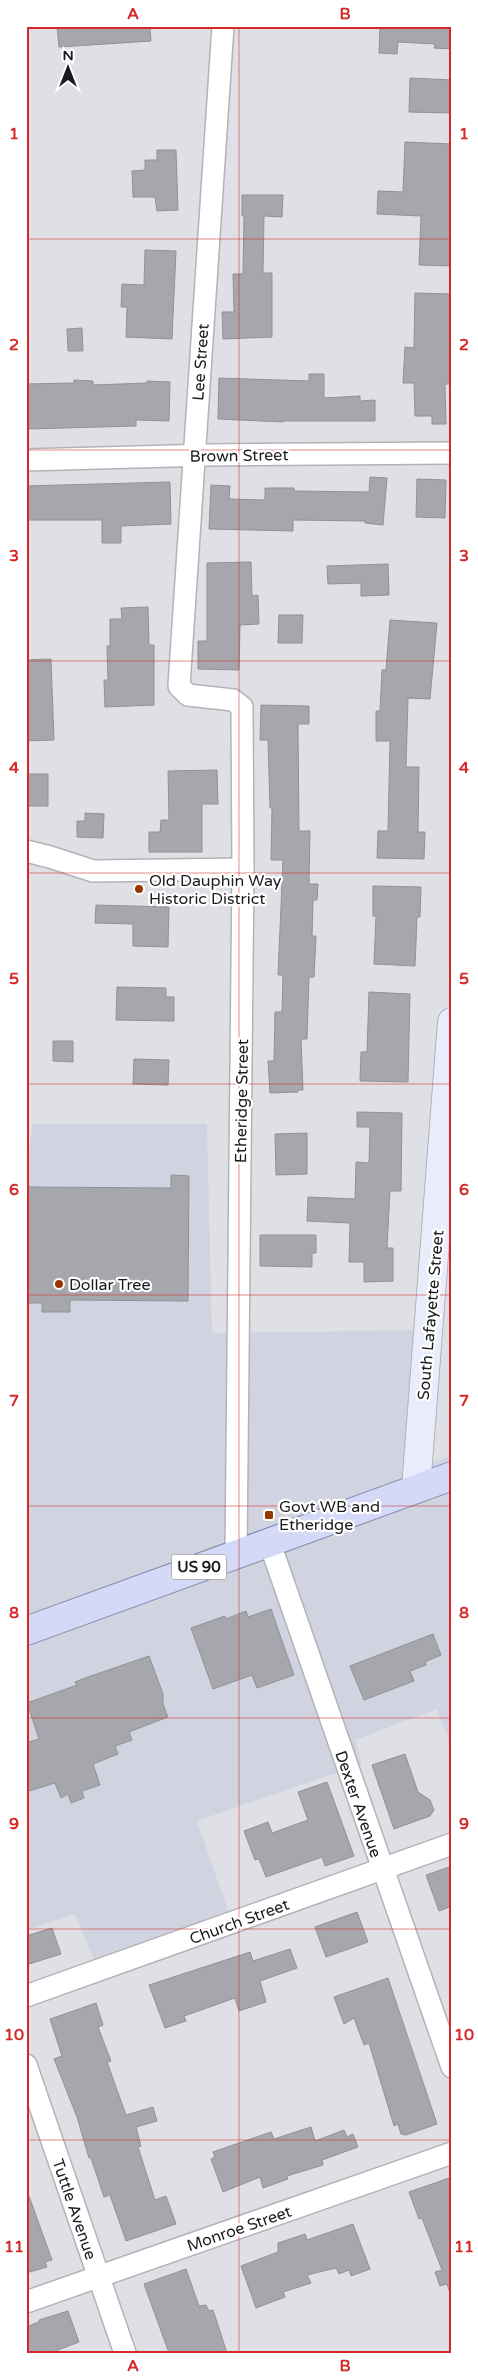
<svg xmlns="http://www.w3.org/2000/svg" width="478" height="2379" font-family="'Varela Round',sans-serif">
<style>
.built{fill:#d1d4e0}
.building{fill:#a6a7ac;stroke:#909296}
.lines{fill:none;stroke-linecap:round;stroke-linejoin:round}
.street-casing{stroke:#b2b3b8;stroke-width:24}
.secondary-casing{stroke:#b2b3b8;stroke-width:30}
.primary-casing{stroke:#7f86a7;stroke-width:30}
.street{stroke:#fff;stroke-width:21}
.secondary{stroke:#e9ecfb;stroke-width:28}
.primary{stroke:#d3d9f7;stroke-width:28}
.grid{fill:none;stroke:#d62828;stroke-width:1;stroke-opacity:0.55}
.poi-dot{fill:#993500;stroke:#fff;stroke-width:2}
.labels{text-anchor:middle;stroke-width:4.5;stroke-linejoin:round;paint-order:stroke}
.shield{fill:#fff;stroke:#5f5f61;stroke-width:1}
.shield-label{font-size:15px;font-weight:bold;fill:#1b1b1d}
.street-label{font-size:16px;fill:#1b1b1d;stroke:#fff}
.poi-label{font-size:16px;fill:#1b1b1d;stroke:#fff;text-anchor:start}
.neatline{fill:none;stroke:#d62828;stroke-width:2}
.grid-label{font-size:16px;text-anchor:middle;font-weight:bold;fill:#d62828}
</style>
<rect width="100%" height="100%" fill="#dfe0e5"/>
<polygon class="built" points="33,1124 207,1124 212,1333 419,1330 408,1471 452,1455 452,1750 437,1709 355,1740 362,1764 197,1821 229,1913 94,1960 75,1914 26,1930 26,1170"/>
<g class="building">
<polygon points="57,26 150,26 151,41 59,47"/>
<polygon points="380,26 452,26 452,49 434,48 435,44 398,42 397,54 379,53"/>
<polygon points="410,78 452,80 452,113 409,112"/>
<polygon points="405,142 452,144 452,266 419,265 421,216 377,214 378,191 403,192"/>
<polygon points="157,150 176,150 178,210 157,211 155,197 133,197 132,171 145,170 145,160 157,160"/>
<polygon points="242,195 283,195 282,217 264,216 263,273 272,273 272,337 223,339 222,312 234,312 233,274 243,274 244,216 242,216"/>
<polygon points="145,250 176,251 172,339 126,337 127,307 121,307 122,284 144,285"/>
<polygon points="415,293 452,294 452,384 445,384 446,424 432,424 432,416 415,416 414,383 403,383 405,347 414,348"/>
<polygon points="82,328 83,351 68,351 67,329"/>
<polygon points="309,374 324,374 324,398 360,396 360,401 375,400 375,421 283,421 283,422 218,419 219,378 309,381"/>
<polygon points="74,380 93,381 93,385 147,383 147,381 170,382 169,421 136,420 136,426 27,429 26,384 74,383"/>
<polygon points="370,477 387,478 383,525 365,523 365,521 293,520 293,531 209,529 211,485 230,486 229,499 265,500 265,488 294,488 294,491 369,492"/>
<polygon points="417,479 446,480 445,518 416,517"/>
<polygon points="170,482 171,524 121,526 121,543 102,543 102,520 26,520 26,486"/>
<polygon points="251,562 252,596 258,595 259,624 240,625 239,670 198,669 198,641 207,641 207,563"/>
<polygon points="388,564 389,595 361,596 361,583 328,584 327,566"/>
<polygon points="148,607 149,645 154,645 154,705 105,707 104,680 108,680 107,646 110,646 110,619 122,619 121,608"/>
<polygon points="279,615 303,615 302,643 278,643"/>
<polygon points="390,620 437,623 430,699 408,698 406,767 419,767 418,832 425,832 424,859 377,858 378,831 388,831 390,741 376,741 376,711 380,711 382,670 386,670"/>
<polygon points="51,659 54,740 26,741 26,660"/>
<polygon points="261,705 309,706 309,724 298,724 299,831 310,831 309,884 318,884 317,900 313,900 312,936 316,936 314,977 309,977 307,1039 301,1039 303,1090 298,1090 298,1092 270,1093 268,1061 274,1061 275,1012 282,1012 283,975 278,975 283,860 271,860 272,808 270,808 268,740 260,740"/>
<polygon points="217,770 218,804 202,804 202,852 149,852 149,832 160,832 161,820 169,820 168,771"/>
<rect x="26" y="774" width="22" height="32"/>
<polygon points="85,813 104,814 103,838 77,837 77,821 85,821"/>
<polygon points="373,886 421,887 420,917 417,917 415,966 374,964 376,916 373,916"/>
<polygon points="96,905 169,907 168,947 133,946 133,924 95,923"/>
<polygon points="117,987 166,988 166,997 174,997 174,1021 116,1020"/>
<polygon points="369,992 410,994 408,1082 360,1081 361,1052 367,1052"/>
<polygon points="53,1041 73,1041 73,1062 53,1061"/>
<polygon points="134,1059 169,1060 168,1085 133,1084"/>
<polygon points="357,1112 402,1113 401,1191 390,1191 387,1248 393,1248 393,1281 364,1282 364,1262 349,1262 350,1223 307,1221 308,1197 355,1199 356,1162 369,1163 370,1127 357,1127"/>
<polygon points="307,1133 307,1174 276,1175 275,1134"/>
<polygon points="171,1175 189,1176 188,1301 70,1300 70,1312 42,1312 42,1303 26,1303 26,1187 171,1188"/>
<polygon points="260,1235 316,1235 316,1253 312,1253 312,1267 260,1266"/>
<polygon points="271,1609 294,1675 257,1688 252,1675 213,1689 191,1628 225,1616 226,1619 246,1611 248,1617"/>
<polygon points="433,1634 441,1655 425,1662 426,1665 410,1671 414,1681 364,1700 350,1666"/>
<polygon points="149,1656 163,1694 163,1704 168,1717 129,1732 132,1740 115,1746 118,1754 93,1764 100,1785 82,1791 84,1798 71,1803 68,1794 61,1798 55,1783 26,1792 26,1743 39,1739 27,1703 77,1685 75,1682 88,1677"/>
<polygon points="405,1754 418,1792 430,1800 434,1810 430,1816 394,1829 372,1765"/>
<polygon points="327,1782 354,1856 325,1866 322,1857 266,1877 259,1859 255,1860 244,1831 268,1822 272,1833 308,1820 298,1792"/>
<polygon points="452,1866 452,1906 439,1911 426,1875"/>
<polygon points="357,1912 368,1942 326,1957 315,1927"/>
<polygon points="52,1928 61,1954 29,1964 26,1956 26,1936"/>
<polygon points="290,1949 297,1968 260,1981 266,2002 239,2011 235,1998 184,2016 186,2021 165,2028 149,1985 250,1952 253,1961"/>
<polygon points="388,1978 437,2124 406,2135 401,2134 398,2124 394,2126 369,2043 364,2045 354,2018 344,2024 334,1997"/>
<polygon points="96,2003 103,2025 98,2027 111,2061 107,2062 126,2115 153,2107 157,2121 136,2127 141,2146 138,2147 155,2200 166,2196 176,2224 126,2241 110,2195 104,2197 91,2158 89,2158 77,2117 54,2059 62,2056 50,2019"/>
<polygon points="311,2127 315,2141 344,2130 347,2137 353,2134 358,2147 322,2160 323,2165 287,2176 288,2179 263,2188 260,2177 223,2192 211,2159 215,2157 213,2152 271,2132 274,2139"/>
<polygon points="452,2177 452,2293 450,2293 447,2284 440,2286 435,2272 442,2270 422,2218 419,2219 409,2192"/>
<polygon points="26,2196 29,2196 52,2260 45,2262 47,2267 26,2273"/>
<polygon points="353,2224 370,2269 351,2276 349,2270 339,2274 336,2268 307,2275 311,2283 283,2292 285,2297 256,2308 241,2266 278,2252 278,2243 305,2234 307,2240"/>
<polygon points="186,2269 199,2306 206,2305 209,2311 213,2310 227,2353 169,2353 144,2284"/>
<polygon points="68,2311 79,2342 50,2353 26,2353 26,2327 39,2322 39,2320"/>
</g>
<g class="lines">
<g class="street-casing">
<g id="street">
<polyline points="223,26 179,686 188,695 233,700 242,707 243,869 236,1553"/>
<polyline points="26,460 208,455 452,453"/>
<polyline points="26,851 50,857 93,871 243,869"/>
<polyline points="269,1541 452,2067"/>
<polyline points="26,1996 452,1844"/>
<polyline points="26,2065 125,2353"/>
<polyline points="26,2302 452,2153"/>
</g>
</g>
<g class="secondary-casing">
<polyline id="secondary" points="416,1488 452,1022"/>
</g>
<g class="primary-casing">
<polyline id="primary" points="26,1631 452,1476"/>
</g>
<use href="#street" class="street"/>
<use href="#secondary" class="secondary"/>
<use href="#primary" class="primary"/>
</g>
<path class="grid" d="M239 26V2353M26 239H452M26 450H452M26 661H452M26 873H452M26 1084H452M26 1295H452M26 1506H452M26 1718H452M26 1929H452M26 2140H452"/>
<g class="poi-dot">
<circle cx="139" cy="889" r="5"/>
<circle cx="59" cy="1284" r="5"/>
<rect x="264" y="1510" width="10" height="10" rx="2.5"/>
</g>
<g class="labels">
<rect class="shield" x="171.5" y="1554.5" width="55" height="25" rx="4"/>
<g class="shield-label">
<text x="199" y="1572">US 90</text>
</g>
<g class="street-label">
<text transform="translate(200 362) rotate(-86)" y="6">Lee Street</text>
<text transform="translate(239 455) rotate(-1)" y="6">Brown Street</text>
<text transform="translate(241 1101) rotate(-89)" y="6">Etheridge Street</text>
<text transform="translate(430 1315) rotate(-85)" y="6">South Lafayette Street</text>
<text transform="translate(359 1804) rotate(71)" y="6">Dexter Avenue</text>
<text transform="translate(239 1921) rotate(-20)" y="6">Church Street</text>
<text transform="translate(75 2209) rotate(71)" y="6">Tuttle Avenue</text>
<text transform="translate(239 2228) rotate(-19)" y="6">Monroe Street</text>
</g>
<g class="poi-label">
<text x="149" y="886">Old Dauphin Way<tspan x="149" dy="18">Historic District</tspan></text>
<text x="69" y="1290">Dollar Tree</text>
<text x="279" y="1512">Govt WB and<tspan x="279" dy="18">Etheridge</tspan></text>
</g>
</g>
<rect width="478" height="2379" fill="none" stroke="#ffffff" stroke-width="55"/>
<g transform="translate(68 68)" stroke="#ffffff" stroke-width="4" paint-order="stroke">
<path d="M0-4L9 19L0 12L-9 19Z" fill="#1b1b1d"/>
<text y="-8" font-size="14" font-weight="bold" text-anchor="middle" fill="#1b1b1d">N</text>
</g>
<rect x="28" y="28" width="422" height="2324" class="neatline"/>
<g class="grid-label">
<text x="133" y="19">A</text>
<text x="345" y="19">B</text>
<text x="14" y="139">1</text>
<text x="464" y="139">1</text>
<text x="14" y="350">2</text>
<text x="464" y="350">2</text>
<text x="14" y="561">3</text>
<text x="464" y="561">3</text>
<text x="14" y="773">4</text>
<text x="464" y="773">4</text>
<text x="14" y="984">5</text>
<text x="464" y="984">5</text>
<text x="14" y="1195">6</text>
<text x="464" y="1195">6</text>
<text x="14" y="1406">7</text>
<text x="464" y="1406">7</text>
<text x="14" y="1618">8</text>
<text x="464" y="1618">8</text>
<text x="14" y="1829">9</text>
<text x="464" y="1829">9</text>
<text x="14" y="2040">10</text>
<text x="464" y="2040">10</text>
<text x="14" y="2252">11</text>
<text x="464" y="2252">11</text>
<text x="133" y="2371">A</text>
<text x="345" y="2371">B</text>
</g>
</svg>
